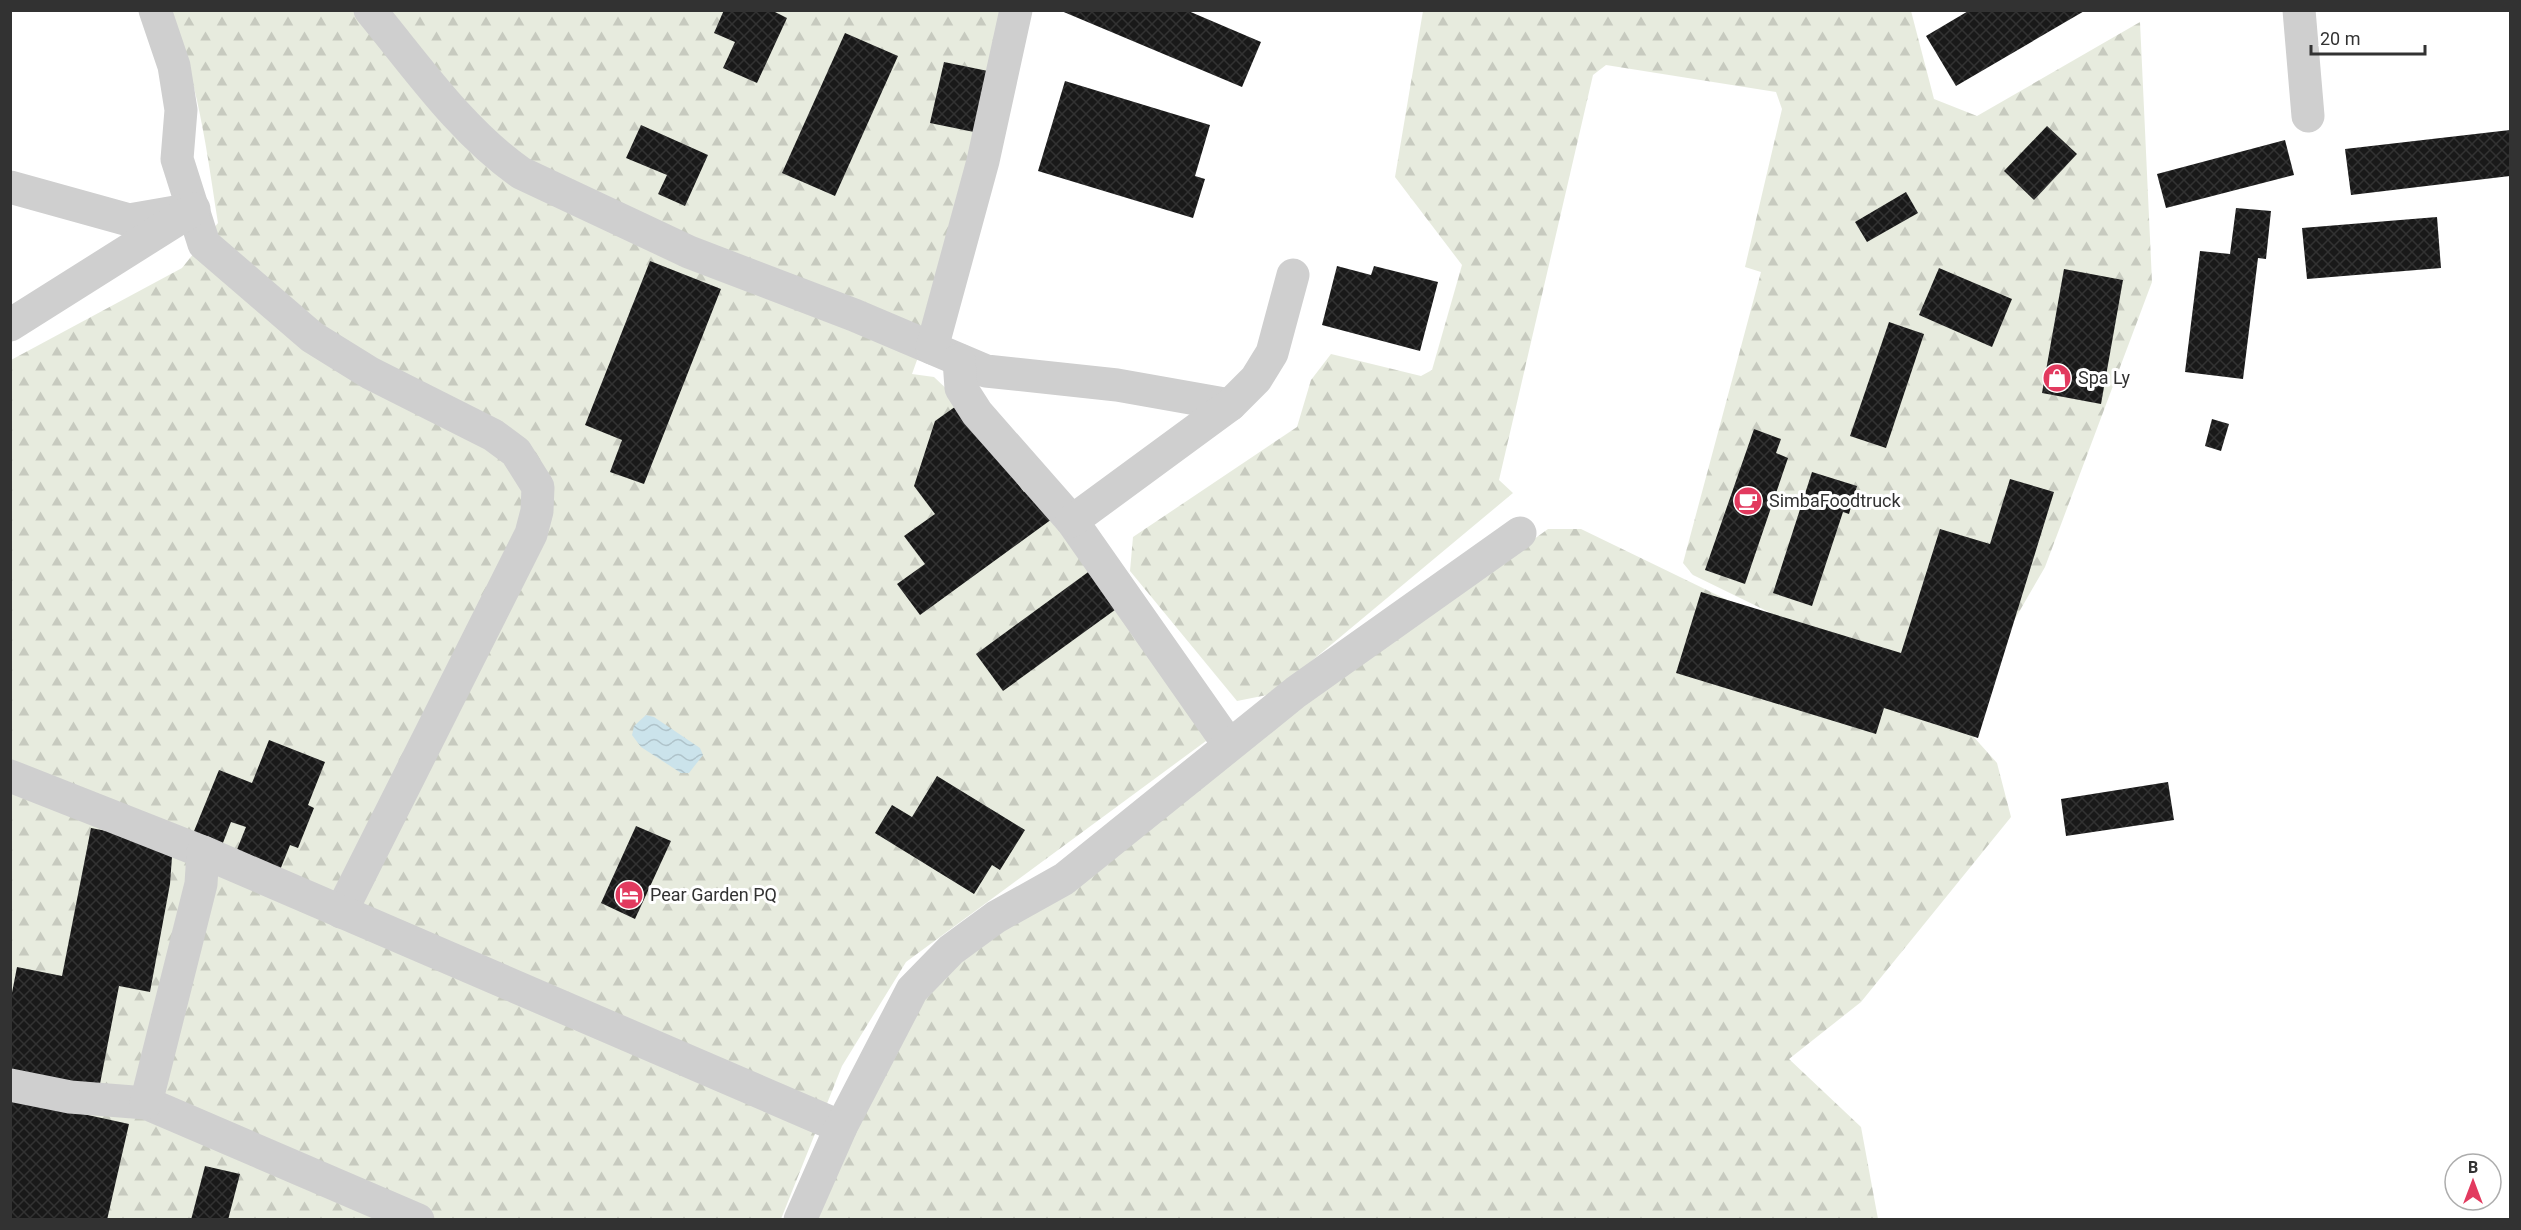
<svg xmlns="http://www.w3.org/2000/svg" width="2521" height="1230" font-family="Roboto,sans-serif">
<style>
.forest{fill:url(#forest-firs)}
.water{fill:url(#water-waves)}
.building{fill:url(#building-cross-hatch)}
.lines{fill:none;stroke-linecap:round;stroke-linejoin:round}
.minor{stroke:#cfcfcf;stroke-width:33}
.labels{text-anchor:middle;stroke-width:6;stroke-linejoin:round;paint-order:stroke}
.poi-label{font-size:18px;fill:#323232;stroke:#fff;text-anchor:start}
</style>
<defs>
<pattern id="forest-firs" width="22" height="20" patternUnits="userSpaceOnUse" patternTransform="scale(1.5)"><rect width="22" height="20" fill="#e7ebde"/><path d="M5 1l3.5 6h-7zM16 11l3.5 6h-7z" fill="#c7cabf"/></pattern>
<pattern id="water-waves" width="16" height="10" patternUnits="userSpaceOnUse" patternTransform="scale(1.5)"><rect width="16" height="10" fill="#cbe3eb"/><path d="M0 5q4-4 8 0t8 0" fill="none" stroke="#afc3ca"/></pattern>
<pattern id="building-cross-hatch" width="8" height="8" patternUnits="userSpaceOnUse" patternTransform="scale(1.5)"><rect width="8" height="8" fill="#191919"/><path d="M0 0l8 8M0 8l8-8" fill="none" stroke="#323232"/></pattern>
</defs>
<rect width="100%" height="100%" fill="#fff"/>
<g class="forest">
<path d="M168 11H1007L927 332 912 374 934 377 974 415 1206 719V741L906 962 842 1066 781 1219 11 1220V360L182 268 218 223C207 153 198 76 168 11Z"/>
<polygon points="1423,11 1911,11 1934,99 1977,116 2140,22 2152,282 2045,567 1970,697 1947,699 1693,575 1683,563 1761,272 1745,267 1782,109 1776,92 1606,65 1593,75 1499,480 1513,493 1272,694 1237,701 1130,571 1133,537 1297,427 1311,380 1331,354 1421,376 1432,370 1462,265 1395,177"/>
<polygon points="1548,529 1581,529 1946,706 1997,763 2011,817 1861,1002 1789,1059 1861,1127 1878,1219 813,1220 923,995 1004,926 1242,749"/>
</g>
<polygon class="water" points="646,715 654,717 700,748 703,755 689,773 681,773 641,747 632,735 634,726"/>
<g class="building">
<polygon points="724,10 771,10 787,18 757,83 723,68 735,42 714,33"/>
<polygon points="1059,10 1186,10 1261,42 1242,87"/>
<polygon points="1970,10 2086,10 1956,86 1926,36"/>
<polygon points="845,33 898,56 835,196 782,173"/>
<polygon points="944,62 988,71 974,132 930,123"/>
<polygon points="1065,81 1210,125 1195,176 1205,179 1193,218 1038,171"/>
<polygon points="641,125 708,155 685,206 658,194 667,175 626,158"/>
<polygon points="2047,126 2077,154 2034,200 2004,171"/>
<polygon points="2510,130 2510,176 2351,195 2345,149"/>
<polygon points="2285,140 2294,175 2166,208 2157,174"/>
<polygon points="1906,192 1918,213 1867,242 1855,222"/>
<polygon points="2236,208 2271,211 2266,259 2258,258 2243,379 2185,372 2200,251 2230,254"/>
<polygon points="2437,217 2441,268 2307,279 2302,228"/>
<polygon points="650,261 721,289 644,484 610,472 622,440 585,425"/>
<polygon points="1337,266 1371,275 1374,266 1438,282 1420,351 1322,325"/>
<polygon points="1939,268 2012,299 1992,347 1919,315"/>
<polygon points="2064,269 2123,280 2101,404 2042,393"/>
<polygon points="1889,322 1924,334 1886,448 1850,436"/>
<polygon points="959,404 1024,492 1030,488 1052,519 920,615 897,584 925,564 904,536 935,514 914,486 935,421"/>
<polygon points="2212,419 2229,424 2221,451 2205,446"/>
<polygon points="1754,429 1781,439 1776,453 1788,458 1745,584 1705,570"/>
<polygon points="1812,472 1857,486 1849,514 1843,512 1812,606 1773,593"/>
<polygon points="2010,479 2054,492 1978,738 1884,708 1876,734 1676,673 1701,592 1901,653 1940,529 1990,544"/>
<polygon points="1091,570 1119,607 1003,691 976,654"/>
<polygon points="269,740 325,762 308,805 314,808 298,848 290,845 280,870 236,852 246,827 231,822 221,848 192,836 219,770 252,783"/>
<polygon points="937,776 1025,830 1000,870 992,865 974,894 875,833 892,805 912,817"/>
<polygon points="2168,782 2174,820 2066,836 2061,799"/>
<polygon points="636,826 671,841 635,919 601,903"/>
<polygon points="91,828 133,836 172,857 170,884 150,992 119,986 99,1089 10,1072 10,1003 17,967 62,976"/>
<polygon points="10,1098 129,1124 107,1220 10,1220"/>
<polygon points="205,1166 240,1174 228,1220 191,1220"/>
</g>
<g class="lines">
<g class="minor">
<polyline points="155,10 174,66 181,110 177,159 204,244 312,337 370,373 493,435 516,452 538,487 537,511 531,534 341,912"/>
<path d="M370 10C417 67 461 131 521 173L689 252 854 315 986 371 1117 385 1230 405"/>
<polyline points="2299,10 2308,116"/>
<polyline points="10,187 129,220 181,211"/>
<polyline points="10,325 194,209"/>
<polyline points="932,348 983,161 1016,10"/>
<polyline points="959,360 961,388 977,413 1072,521 1229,745"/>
<polyline points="1072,521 1230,405 1256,379 1272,353 1293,275"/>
<polyline points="10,776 203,852"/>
<polyline points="10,1085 70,1097 146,1103 418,1220"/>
<polyline points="146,1103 201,884 203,852 841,1127"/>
<polyline points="800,1220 841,1127 912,990 951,950 996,917 1064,879 1296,692 1520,533"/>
</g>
</g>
<defs>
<g id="shop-disc" transform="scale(1.5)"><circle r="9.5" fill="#e23a5f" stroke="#fff"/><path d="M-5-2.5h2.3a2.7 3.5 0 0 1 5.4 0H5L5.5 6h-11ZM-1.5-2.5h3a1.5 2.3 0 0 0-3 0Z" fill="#fff"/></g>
<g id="cafe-disc" transform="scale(1.5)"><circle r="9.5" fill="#e23a5f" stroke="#fff"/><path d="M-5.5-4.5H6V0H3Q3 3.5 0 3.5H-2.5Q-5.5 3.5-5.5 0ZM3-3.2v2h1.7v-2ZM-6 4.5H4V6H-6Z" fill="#fff"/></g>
<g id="hotel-disc" transform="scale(1.5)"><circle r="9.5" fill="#e23a5f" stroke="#fff"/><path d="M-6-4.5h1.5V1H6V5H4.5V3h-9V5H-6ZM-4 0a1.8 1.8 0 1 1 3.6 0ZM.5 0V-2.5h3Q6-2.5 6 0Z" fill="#fff"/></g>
</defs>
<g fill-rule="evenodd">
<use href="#shop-disc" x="2057" y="378"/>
<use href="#cafe-disc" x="1748" y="501"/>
<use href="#hotel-disc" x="629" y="895"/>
</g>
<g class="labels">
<g class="poi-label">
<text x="2078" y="384">Spa Ly</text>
<text x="1769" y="507">SimbaFoodtruck</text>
<text x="650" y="901">Pear Garden PQ</text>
</g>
</g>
<rect width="2521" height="1230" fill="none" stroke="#323232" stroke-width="24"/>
<g transform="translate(2473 1182)"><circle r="28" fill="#ffffff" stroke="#adadad" stroke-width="1.5"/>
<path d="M0-4.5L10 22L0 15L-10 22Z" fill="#e23a5f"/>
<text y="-9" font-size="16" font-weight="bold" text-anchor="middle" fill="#323232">B</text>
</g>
<path d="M2311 45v9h114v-9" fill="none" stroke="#323232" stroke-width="3"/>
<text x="2320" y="45" font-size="18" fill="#323232" stroke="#ffffff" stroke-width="4.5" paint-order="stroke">20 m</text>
</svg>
